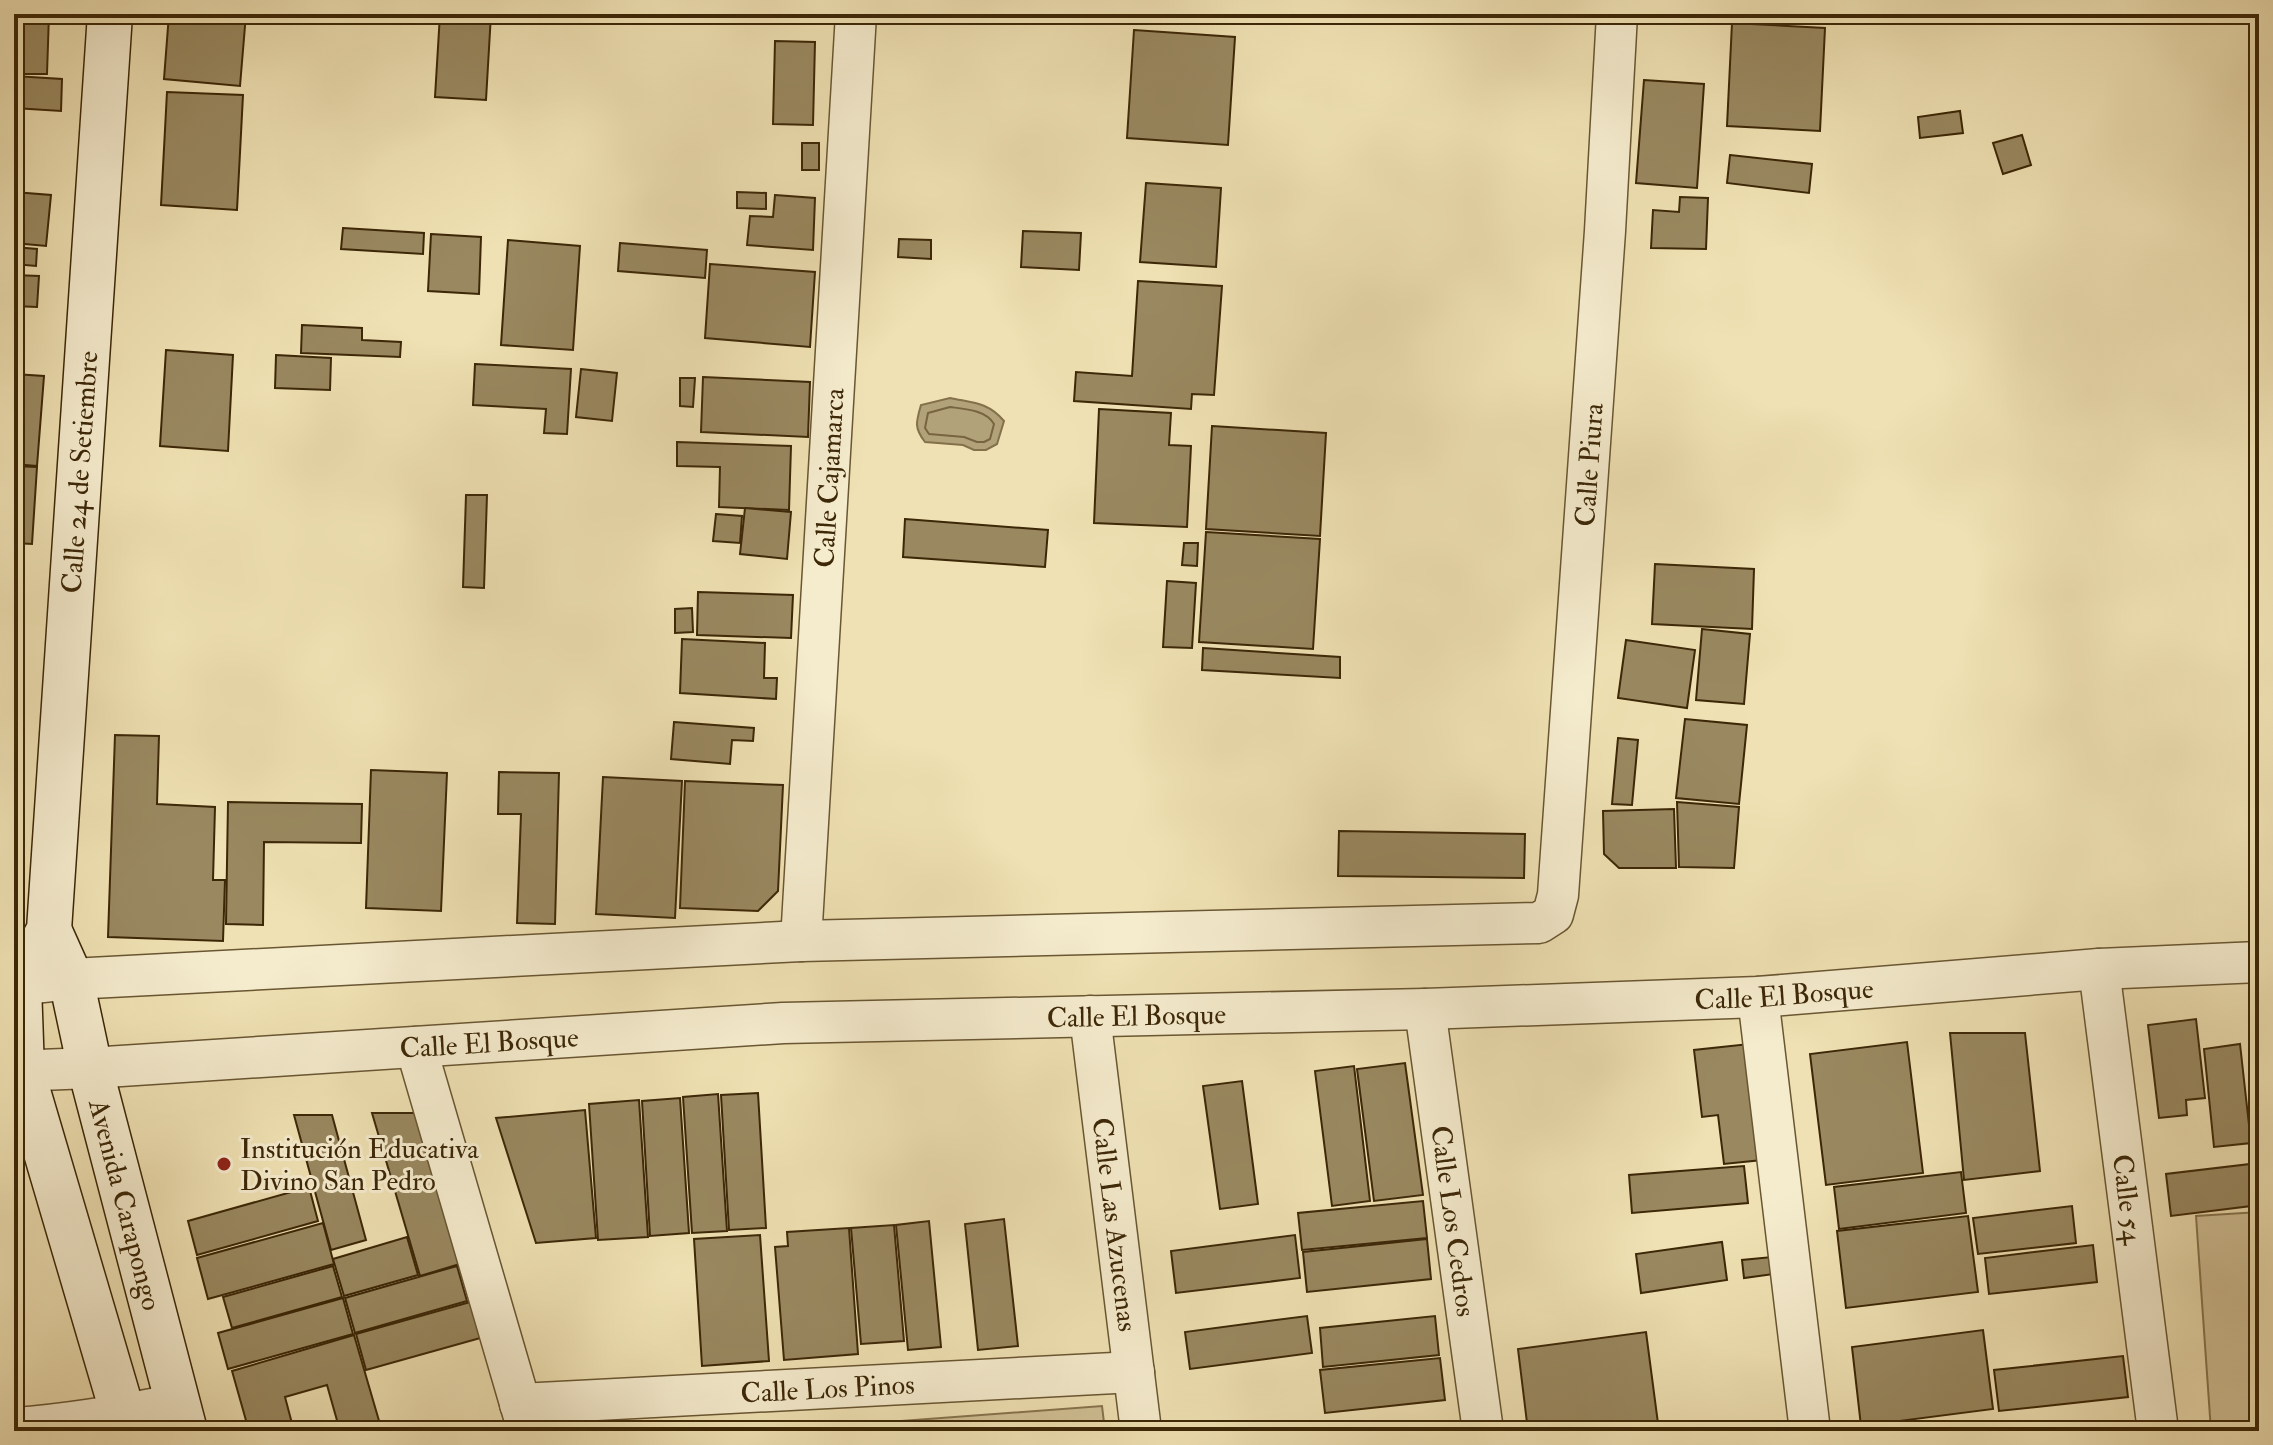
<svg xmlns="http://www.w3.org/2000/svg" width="2273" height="1445" font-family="'IM FELL Double Pica',serif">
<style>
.green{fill:#d1c196;stroke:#86744e;stroke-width:2}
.water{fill:#b2a279;stroke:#83714b;stroke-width:2}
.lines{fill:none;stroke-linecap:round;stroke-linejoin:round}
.shore{stroke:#776440;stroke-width:2}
.building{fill:#998860;stroke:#3c2707;stroke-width:2}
.street-casing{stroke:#695632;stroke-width:43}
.secondary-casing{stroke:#3c2707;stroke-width:47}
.street{stroke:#f5ecce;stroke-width:40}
.secondary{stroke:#f5ecce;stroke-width:44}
.poi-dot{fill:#8f2418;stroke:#f5ecce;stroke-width:3}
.labels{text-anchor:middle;stroke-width:6;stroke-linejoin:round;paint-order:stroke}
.street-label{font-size:28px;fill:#3c2707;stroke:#f5ecce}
.poi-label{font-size:28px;fill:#3c2707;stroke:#f5ecce;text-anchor:start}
</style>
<rect width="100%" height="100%" fill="#efe1b3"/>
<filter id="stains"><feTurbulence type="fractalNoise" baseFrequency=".0025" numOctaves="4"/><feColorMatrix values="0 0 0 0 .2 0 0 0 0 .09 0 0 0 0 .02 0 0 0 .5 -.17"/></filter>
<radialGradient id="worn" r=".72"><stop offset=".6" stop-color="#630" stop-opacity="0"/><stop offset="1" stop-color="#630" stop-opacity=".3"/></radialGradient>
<g class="green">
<polygon points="2259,1212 2259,1431 2211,1431 2196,1216"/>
<polygon points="1102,1406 1105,1431 767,1431"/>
</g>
<path class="water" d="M950 398C973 403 988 402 1004 421L997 444 986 450H974L963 445 925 442C914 428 916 422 921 405Z"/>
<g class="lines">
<path class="shore" d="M950 407C965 409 986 410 994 424L990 439 984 442H977L964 437 929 434 925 428 928 413Z"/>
</g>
<g class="building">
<polygon points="14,14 49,14 47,74 14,74"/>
<polygon points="169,14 246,14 240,86 164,79"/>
<polygon points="440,14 491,14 486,100 435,97"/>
<polygon points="1732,23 1825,28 1820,131 1727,126"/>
<polygon points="1134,30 1235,37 1228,145 1127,138"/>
<polygon points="775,41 815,42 813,125 773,124"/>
<polygon points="14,76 62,79 61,111 14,108"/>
<polygon points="1644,80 1704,84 1697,188 1636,183"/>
<polygon points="167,92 243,95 237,210 161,205"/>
<polygon points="1960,111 1963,133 1920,138 1918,117"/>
<polygon points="2022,135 2031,165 2003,174 1993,143"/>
<rect x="802" y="143" width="17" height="27"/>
<polygon points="1730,155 1812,164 1809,193 1727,183"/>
<polygon points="1146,183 1221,188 1216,267 1140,262"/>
<polygon points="14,192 51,195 46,246 14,243"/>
<polygon points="737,192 766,193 766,209 737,208"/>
<polygon points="775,195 815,198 813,250 747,245 750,216 773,217"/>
<polygon points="1680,197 1708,198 1706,249 1651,248 1653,210 1679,212"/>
<polygon points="343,228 424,233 423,254 341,249"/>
<polygon points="1023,231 1081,233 1079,270 1021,267"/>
<polygon points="431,234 481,237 479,294 428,291"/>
<polygon points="899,239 931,240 931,259 898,257"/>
<polygon points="508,240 580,246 573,350 501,345"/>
<polygon points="620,243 707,250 705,278 618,271"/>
<polygon points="14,247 37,249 36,266 14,264"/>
<polygon points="710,264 815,272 810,347 705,338"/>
<polygon points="14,275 39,276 37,307 14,306"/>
<polygon points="1138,281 1222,286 1214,395 1192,394 1191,409 1074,401 1076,372 1132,376"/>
<polygon points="302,325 362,328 362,340 401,342 400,357 301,353"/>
<polygon points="166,350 233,355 228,451 160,446"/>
<polygon points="276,355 331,358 330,390 275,388"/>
<polygon points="475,364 571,369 567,434 544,433 546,409 473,405"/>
<polygon points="581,369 617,373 612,421 576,417"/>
<polygon points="14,374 44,376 37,466 14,464"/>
<polygon points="703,377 810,382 808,437 701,432"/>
<polygon points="680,378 695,378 693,407 680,406"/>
<polygon points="1099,409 1171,413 1169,445 1191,446 1187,527 1094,523"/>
<polygon points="1212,426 1326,433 1320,536 1206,529"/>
<polygon points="677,442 791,446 789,510 719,507 720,467 677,466"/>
<polygon points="14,466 37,467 32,544 14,543"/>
<polygon points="466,495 487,495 484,588 463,587"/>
<polygon points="745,508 791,512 787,559 740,554"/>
<polygon points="716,514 742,516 740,543 713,541"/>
<polygon points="905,519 1048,530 1045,567 903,557"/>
<polygon points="1206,532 1320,539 1313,649 1199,642"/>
<polygon points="1184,543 1198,543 1197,566 1182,565"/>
<polygon points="1655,564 1754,569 1752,629 1652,624"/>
<polygon points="1167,581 1196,583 1192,648 1163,647"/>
<polygon points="698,592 793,595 791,638 697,635"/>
<polygon points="692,608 693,632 675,633 675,609"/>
<polygon points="1702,629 1750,634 1744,704 1696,700"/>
<polygon points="682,639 765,643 764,678 777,678 776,699 680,693"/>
<polygon points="1626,640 1695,650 1687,708 1618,698"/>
<polygon points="1203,648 1340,657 1340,678 1202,670"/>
<polygon points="1685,719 1747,725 1739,804 1676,798"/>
<polygon points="674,722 754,728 753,741 732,740 730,764 671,759"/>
<polygon points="115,735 159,736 157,804 215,807 213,880 225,880 223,941 108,937"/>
<polygon points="1618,738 1638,740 1632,805 1612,804"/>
<polygon points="371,770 447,773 441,911 366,908"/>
<polygon points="499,772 559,773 555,924 517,923 521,814 498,814"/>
<polygon points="603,777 682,781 675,918 596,914"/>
<polygon points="685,781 783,785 778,891 758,911 680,908"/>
<polygon points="228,802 362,804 361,843 264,842 263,925 226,924"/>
<polygon points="1677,802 1739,807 1734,868 1679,867"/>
<polygon points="1674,809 1676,868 1619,868 1604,854 1603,811"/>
<polygon points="1339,831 1525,834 1524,878 1338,876"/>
<polygon points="2196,1019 2205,1098 2186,1100 2187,1115 2159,1118 2148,1025"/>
<polygon points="1950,1033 2025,1033 2040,1171 1964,1180"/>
<polygon points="1907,1042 1923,1173 1826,1185 1810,1054"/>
<polygon points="1749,1044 1762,1160 1724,1164 1718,1115 1702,1117 1694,1050"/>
<polygon points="2240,1044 2251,1143 2214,1147 2204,1049"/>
<polygon points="1405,1063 1423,1195 1374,1201 1357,1069"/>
<polygon points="1354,1066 1370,1201 1332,1206 1315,1071"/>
<polygon points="1242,1081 1258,1204 1220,1209 1203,1086"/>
<polygon points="758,1093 766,1228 729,1230 721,1095"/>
<polygon points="718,1094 727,1231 692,1233 683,1097"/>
<polygon points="680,1098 689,1233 650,1236 642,1101"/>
<polygon points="639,1100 648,1237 598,1240 589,1104"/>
<polygon points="585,1110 596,1238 536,1243 496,1118"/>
<polygon points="372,1113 429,1113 473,1260 420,1276"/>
<polygon points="294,1115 332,1115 366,1240 331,1250"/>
<polygon points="2259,1163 2259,1205 2171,1216 2166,1174"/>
<polygon points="1744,1166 1748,1203 1632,1213 1629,1175"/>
<polygon points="1961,1172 1966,1213 1839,1229 1834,1187"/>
<polygon points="309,1187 318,1221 197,1255 188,1221"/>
<polygon points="1423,1201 1427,1238 1302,1250 1298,1213"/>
<polygon points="2072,1206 2076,1243 1978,1254 1973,1218"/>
<polygon points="1968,1216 1978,1292 1846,1308 1837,1231"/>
<polygon points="1004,1219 1018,1346 978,1350 965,1224"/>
<polygon points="929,1221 941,1347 908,1350 896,1225"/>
<polygon points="323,1223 334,1264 208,1299 197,1258"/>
<polygon points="894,1225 904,1341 861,1344 851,1228"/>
<polygon points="849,1228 858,1354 784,1360 775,1247 788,1246 787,1232"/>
<polygon points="760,1235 769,1361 702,1366 694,1239"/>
<polygon points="1295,1235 1300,1278 1176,1293 1171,1251"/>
<polygon points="407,1237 418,1275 344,1296 333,1259"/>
<polygon points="1427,1239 1431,1279 1307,1292 1303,1252"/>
<polygon points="1722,1242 1727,1280 1641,1293 1636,1254"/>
<polygon points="2093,1245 2097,1282 1989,1294 1985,1258"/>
<polygon points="1772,1257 1774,1274 1744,1278 1742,1260"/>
<polygon points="333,1266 342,1297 232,1328 223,1297"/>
<polygon points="457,1266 467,1301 355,1333 345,1298"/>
<polygon points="343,1298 353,1334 228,1369 218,1333"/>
<polygon points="481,1299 491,1335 366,1370 356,1334"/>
<polygon points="1307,1316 1312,1353 1190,1369 1185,1332"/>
<polygon points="1435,1316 1439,1355 1323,1367 1320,1328"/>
<polygon points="1983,1330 1993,1409 1861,1426 1852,1347"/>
<polygon points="1646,1332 1659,1431 1528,1431 1518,1349"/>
<polygon points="354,1335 382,1431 340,1431 327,1385 285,1397 294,1431 249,1431 232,1371"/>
<polygon points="2123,1356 2128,1397 1999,1411 1994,1370"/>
<polygon points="1440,1358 1445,1400 1325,1413 1320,1370"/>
</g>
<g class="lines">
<g class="street-casing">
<g id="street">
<path id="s1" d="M801 941 856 14"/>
<path id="s2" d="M2099 969 2158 1431"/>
<path id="s3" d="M14 985 71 979 801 941 1539 923 1553 914 1558 895 1605 231 1617 14"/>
<polyline points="1758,997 1810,1431"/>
<path id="s4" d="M1425 1009 1483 1431"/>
<path id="s5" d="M1090 1016 1141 1431"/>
<polyline points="416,1047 527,1427"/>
<path id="s6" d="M14 1071 90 1068 783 1023 1425 1009 1758 997 2099 969 2259 962"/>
<path id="s7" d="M520 1404 1134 1372"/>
<path d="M14 1428C69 1424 123 1415 177 1404"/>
</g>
</g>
<g class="secondary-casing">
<g id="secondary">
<polyline points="110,14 49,930 19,985 22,1071 128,1431"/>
<path id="s8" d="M49 930 71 979 90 1068 185 1431"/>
</g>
</g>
<use href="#street" class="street"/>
<use href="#secondary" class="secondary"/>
</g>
<circle class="poi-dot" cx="224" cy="1164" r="8"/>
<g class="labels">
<g class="street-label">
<text dy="10" stroke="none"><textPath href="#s3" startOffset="1994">Calle Piura</textPath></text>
<text transform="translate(79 472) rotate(-86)" y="10">Calle 24 de Setiembre</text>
<text dy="10" stroke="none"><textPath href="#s1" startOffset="464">Calle Cajamarca</textPath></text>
<text dy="10" stroke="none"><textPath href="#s6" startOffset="1772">Calle El Bosque</textPath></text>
<text dy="10" stroke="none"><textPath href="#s6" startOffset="1124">Calle El Bosque</textPath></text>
<text dy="10" stroke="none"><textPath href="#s6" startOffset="476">Calle El Bosque</textPath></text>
<text dy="10" stroke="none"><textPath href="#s2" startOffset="232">Calle 54</textPath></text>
<text dy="10" stroke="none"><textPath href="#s8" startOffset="286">Avenida Carapongo</textPath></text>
<text dy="10" stroke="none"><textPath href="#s4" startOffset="214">Calle Los Cedros</textPath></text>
<text dy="10" stroke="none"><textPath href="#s5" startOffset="210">Calle Las Azucenas</textPath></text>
<text dy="10" stroke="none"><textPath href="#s7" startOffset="308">Calle Los Pinos</textPath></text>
</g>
<g class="poi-label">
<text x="240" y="1158">Institución Educativa<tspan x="240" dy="32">Divino San Pedro</tspan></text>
</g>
</g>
<rect width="2273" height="1445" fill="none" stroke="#efe1b3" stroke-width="48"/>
<rect x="16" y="16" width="2241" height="1413" fill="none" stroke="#3c2707" stroke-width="4"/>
<rect x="24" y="24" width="2225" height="1397" fill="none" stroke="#3c2707" stroke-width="2"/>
<rect width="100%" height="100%" filter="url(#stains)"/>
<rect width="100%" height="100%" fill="url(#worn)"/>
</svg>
